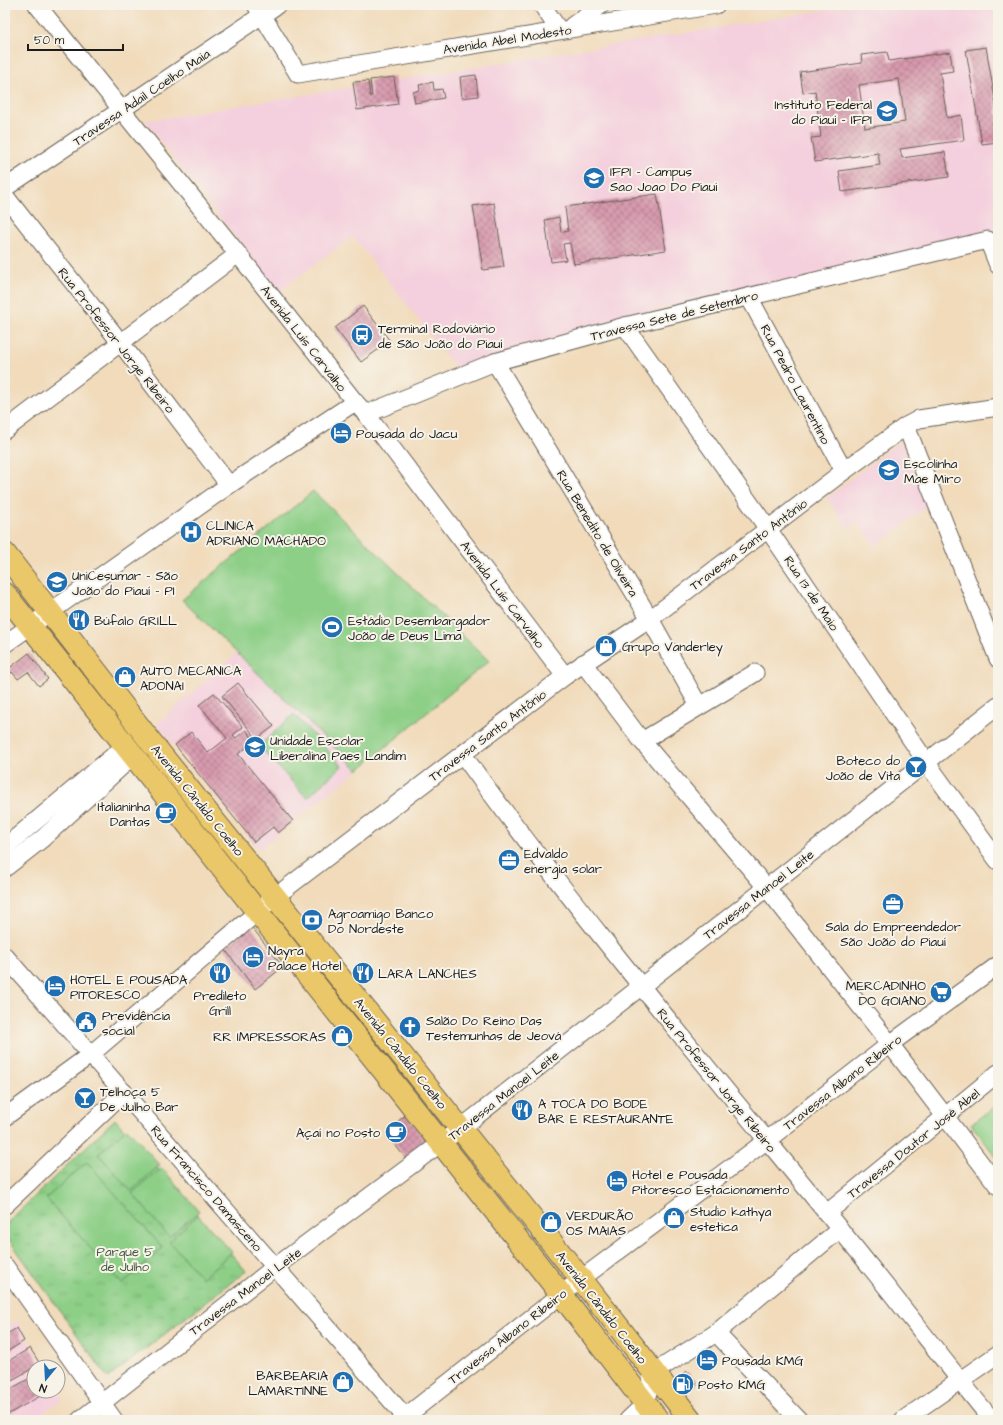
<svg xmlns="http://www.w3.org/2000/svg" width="1003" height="1425" font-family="'Architects Daughter',sans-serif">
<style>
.built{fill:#f4cfdd}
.park{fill:url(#park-tufts);stroke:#547652}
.garden{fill:#8dcf87;stroke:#547652}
.building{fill:url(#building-cross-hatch);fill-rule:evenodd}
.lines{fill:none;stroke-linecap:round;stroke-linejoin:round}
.minor-casing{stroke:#675f54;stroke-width:19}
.major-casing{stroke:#675f54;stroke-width:24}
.minor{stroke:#fff;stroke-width:17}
.major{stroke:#eac769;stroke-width:22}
.labels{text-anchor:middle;stroke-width:4;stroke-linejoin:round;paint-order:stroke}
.street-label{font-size:13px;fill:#1c1c1c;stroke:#f7f3e8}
.poi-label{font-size:13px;fill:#1c1c1c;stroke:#f7f3e8;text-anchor:start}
.park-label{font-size:13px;fill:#445b41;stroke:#f7f3e8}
</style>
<defs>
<pattern id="park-tufts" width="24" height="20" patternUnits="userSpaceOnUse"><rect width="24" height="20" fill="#8dcf87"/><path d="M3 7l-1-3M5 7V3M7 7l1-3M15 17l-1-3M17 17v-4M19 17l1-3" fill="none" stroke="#79b174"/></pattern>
<pattern id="building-cross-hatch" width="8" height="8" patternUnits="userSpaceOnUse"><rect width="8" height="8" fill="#d799ad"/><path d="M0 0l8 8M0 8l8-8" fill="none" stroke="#ae7c8c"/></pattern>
</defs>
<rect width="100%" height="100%" fill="#f7f3e8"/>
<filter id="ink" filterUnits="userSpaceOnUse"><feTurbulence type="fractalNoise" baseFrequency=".025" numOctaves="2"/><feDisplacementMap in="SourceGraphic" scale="8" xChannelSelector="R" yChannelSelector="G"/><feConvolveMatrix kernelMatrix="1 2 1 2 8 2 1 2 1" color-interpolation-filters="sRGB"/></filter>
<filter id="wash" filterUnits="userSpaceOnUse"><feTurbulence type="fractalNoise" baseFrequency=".012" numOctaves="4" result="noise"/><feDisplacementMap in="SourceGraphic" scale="16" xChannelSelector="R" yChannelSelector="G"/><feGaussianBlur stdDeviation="0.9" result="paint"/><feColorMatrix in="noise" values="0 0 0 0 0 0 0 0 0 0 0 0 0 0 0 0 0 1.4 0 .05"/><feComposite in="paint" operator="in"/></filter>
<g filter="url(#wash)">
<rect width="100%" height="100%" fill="#f1dbbb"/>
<g class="built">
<polygon points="856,5 998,5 998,238 627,316 457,369 353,236 278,292 145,121"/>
<polygon points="900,441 930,504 876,546 857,522 848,528 827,498"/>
<polygon points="237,653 358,770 259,849 157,724"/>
<polygon points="17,1321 44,1367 34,1367 34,1391 58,1391 63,1400 31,1420 5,1420 5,1329"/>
</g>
<polygon class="park" points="115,1119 246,1271 108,1378 5,1234 5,1225"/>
<g class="garden">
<polygon points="313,491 489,661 358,770 182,600"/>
<polygon points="294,714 342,766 307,798 259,746"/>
<polygon points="998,1104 998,1155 996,1157 971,1124"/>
<polygon points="127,1128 160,1165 131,1191 98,1154"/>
<polygon points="87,1162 163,1248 122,1284 46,1198"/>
<polygon points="162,1168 199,1211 169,1237 132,1193"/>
<polygon points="198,1215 232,1252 202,1278 169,1241"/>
</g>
<g id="blocks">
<g class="building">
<polygon points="986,47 998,118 998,142 982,144 966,50"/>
<path d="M887 52 889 61 950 52 953 71 940 73 947 118 961 115 964 140 900 149 902 158 945 152 949 177 842 192 839 171 880 165 878 153 815 162 811 138 821 137 815 91 803 93 800 72 862 63 861 55ZM899 79 905 122 865 128 859 85Z"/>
<polygon points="476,75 478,96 462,98 460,77"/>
<polygon points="394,77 398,104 357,110 353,82 368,81 370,96 372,96 370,80"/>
<polygon points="433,82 434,90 442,89 444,98 415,103 413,92 420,90 419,85"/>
<polygon points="657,194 666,250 574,264 570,243 563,244 566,260 551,262 545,220 559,217 561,232 568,231 565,207"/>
<polygon points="494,203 504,267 483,270 473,206"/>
<polygon points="363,306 390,341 361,362 335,328"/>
<polygon points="29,653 48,679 39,686 28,672 18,679 12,672 8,675 7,670"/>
<polygon points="238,683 274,726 257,739 222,696"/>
<polygon points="214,693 243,727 233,735 236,738 246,730 255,741 238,754 293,821 278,833 273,827 254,842 175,745 191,732 208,753 227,738 199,705"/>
<polygon points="251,926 283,967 255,989 224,948"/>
<polygon points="406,1115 428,1143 407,1160 392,1141 401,1133 402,1127 398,1121"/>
<polygon points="17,1328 24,1341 5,1353 5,1335"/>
<polygon points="30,1348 40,1364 5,1384 5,1363"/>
<polygon points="687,1371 697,1383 679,1396 669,1386"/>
<polygon points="34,1376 34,1391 49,1391 5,1416 5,1392"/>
</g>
</g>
</g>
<g filter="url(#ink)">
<use href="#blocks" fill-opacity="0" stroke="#675f54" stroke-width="1"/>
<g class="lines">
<g class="minor-casing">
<g id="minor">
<polyline points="37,5 238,254 355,402 366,414 565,676"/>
<polyline points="256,5 298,74 716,5"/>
<polyline points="542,5 559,30"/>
<polyline points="572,26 601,5"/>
<polyline points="5,188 277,5"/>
<polyline points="5,196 120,342 229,485"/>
<polyline points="749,297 844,471"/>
<polyline points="625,326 768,529 927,763 998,861"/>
<polyline points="495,362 650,619 699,706"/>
<polyline points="366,414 495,362 625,326 988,240 998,265"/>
<polyline points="906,426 998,659"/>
<polyline points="5,430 238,254"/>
<polyline points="5,644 229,485 355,402"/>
<polyline points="583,663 642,741 766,887 890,1044 998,1186"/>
<polyline points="642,741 755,673"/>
<path d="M463 755C578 914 705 1064 829 1216 885 1283 937 1353 992 1420"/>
<polyline points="5,847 125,746"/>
<polyline points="5,868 42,839 133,756"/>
<polyline points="5,956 408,1420"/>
<polyline points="5,1117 90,1055 276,896 565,676 650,619 844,471 906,426 919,419 998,407"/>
<polyline points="5,1205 124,1092"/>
<polyline points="827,1213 998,1073"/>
<polyline points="5,1266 114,1420"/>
<polyline points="716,1333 799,1420"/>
<polyline points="80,1420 275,1267 461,1128 998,706"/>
<polyline points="401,1420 581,1279 766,1141 890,1044 998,965"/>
<polyline points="628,1420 645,1404 653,1373 716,1333 840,1229"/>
<polyline points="903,1420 998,1354"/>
</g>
</g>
<g class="major-casing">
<g id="major">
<polyline points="5,554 151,742 581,1279 691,1420"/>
<polyline points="5,594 561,1294 658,1420"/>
</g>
</g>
<use href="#minor" class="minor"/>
<use href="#major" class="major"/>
</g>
</g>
<defs>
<g id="university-disc" transform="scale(1.15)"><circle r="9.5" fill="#1f6fb2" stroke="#f7f3e8"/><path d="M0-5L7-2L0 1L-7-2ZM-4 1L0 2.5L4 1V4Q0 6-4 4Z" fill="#fff"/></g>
<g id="bus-disc" transform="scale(1.15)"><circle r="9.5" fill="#1f6fb2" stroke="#f7f3e8"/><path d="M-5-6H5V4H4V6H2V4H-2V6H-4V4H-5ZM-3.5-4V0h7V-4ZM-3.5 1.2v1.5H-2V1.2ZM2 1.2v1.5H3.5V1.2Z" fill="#fff"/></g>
<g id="hotel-disc" transform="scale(1.15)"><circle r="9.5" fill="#1f6fb2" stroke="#f7f3e8"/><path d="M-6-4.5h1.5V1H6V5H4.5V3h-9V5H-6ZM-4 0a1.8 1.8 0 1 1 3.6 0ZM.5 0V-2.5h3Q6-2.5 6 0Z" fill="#fff"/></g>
<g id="school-disc" transform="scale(1.15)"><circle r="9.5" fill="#1f6fb2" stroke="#f7f3e8"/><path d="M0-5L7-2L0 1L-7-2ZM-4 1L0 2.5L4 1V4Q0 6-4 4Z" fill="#fff"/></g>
<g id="hospital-disc" transform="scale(1.15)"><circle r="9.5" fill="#1f6fb2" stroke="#f7f3e8"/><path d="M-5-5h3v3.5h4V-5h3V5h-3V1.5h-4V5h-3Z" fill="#fff"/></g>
<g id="restaurant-disc" transform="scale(1.15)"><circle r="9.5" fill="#1f6fb2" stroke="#f7f3e8"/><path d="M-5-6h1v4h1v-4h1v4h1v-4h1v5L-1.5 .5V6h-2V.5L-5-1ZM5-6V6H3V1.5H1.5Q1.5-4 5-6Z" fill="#fff"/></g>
<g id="stadium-disc" transform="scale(1.15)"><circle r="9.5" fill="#1f6fb2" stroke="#f7f3e8"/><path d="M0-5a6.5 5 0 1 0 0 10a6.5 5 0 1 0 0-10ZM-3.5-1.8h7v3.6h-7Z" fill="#fff"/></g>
<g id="shop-disc" transform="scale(1.15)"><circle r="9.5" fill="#1f6fb2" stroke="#f7f3e8"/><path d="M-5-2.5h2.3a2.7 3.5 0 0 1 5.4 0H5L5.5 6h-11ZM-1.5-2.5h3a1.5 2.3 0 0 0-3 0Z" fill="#fff"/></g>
<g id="bar-disc" transform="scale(1.15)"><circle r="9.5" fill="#1f6fb2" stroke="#f7f3e8"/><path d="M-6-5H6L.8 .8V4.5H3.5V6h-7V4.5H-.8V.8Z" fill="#fff"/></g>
<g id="cafe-disc" transform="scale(1.15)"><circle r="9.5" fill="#1f6fb2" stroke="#f7f3e8"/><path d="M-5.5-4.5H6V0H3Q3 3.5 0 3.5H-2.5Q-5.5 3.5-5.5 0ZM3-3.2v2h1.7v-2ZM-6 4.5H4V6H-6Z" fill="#fff"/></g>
<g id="office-disc" transform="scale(1.15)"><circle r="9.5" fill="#1f6fb2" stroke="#f7f3e8"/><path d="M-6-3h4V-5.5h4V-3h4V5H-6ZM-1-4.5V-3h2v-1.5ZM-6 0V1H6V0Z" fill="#fff"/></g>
<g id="bank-disc" transform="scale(1.15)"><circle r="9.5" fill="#1f6fb2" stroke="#f7f3e8"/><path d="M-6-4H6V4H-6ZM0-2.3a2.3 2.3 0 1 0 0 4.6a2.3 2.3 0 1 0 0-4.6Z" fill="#fff"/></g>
<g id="supermarket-disc" transform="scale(1.15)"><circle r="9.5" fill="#1f6fb2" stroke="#f7f3e8"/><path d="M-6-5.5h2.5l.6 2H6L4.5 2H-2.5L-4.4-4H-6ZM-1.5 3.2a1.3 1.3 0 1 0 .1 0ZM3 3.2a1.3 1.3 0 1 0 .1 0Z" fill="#fff"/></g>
<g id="civic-disc" transform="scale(1.15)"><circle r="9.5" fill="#1f6fb2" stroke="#f7f3e8"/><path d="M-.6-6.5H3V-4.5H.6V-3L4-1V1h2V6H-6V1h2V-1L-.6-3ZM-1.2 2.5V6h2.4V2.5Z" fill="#fff"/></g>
<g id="church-disc" transform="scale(1.15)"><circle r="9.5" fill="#1f6fb2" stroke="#f7f3e8"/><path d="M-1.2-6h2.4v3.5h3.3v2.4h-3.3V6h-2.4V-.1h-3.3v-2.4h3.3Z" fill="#fff"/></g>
<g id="fuel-disc" transform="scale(1.15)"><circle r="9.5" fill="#1f6fb2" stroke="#f7f3e8"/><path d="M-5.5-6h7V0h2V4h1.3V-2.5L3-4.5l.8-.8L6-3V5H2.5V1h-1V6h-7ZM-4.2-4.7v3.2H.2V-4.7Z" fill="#fff"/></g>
</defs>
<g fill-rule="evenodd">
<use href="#university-disc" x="887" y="111"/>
<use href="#university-disc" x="594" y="178"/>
<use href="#bus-disc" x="362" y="335"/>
<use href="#hotel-disc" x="341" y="433"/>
<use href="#school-disc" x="889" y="470"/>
<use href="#hospital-disc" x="191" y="532"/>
<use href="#university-disc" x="57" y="582"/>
<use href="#restaurant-disc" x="79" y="620"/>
<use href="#stadium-disc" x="332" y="627"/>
<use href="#shop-disc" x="606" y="646"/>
<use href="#shop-disc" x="125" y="677"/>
<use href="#school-disc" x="255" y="747"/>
<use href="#bar-disc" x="916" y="767"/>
<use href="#cafe-disc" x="166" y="813"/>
<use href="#office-disc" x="509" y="860"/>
<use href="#office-disc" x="893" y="904"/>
<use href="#bank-disc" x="312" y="920"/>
<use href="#hotel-disc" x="253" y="957"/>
<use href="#restaurant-disc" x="220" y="973"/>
<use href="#restaurant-disc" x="363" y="973"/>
<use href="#hotel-disc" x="55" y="986"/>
<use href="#supermarket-disc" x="941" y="992"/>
<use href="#civic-disc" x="86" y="1022"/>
<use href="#church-disc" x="410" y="1027"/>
<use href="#shop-disc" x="342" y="1036"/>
<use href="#bar-disc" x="85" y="1098"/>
<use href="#restaurant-disc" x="522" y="1110"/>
<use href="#cafe-disc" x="396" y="1132"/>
<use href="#hotel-disc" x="617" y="1181"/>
<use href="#shop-disc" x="674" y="1218"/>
<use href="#shop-disc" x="551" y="1222"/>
<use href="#hotel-disc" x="707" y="1360"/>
<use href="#shop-disc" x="343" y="1382"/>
<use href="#fuel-disc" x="683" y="1384"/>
</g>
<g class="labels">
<g class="street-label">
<text transform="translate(507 39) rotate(-9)" y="5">Avenida Abel Modesto</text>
<text transform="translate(141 97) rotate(-34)" y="5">Travessa Adail Coelho Maia</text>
<text transform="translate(674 315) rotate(-14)" y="5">Travessa Sete de Setembro</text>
<text transform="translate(304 338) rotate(52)" y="5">Avenida Luís Carvalho</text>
<text transform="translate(117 340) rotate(52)" y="5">Rua Professor Jorge Ribeiro</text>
<text transform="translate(796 384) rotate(62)" y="5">Rua Pedro Laurentino</text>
<text transform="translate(598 533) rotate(59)" y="5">Rua Benedito de Oliveira</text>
<text transform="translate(748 544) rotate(-37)" y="5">Travessa Santo Antônio</text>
<text transform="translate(812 593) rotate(56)" y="5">Rua 13 de Maio</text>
<text transform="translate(503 594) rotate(53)" y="5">Avenida Luís Carvalho</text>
<text transform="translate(487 735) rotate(-37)" y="5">Travessa Santo Antônio</text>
<text transform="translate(198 800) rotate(51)" y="5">Avenida Cândido Coelho</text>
<text transform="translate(758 894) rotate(-38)" y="5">Travessa Manoel Leite</text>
<text transform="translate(401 1053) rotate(51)" y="5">Avenida Cândido Coelho</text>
<text transform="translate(717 1080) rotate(51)" y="5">Rua Professor Jorge Ribeiro</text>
<text transform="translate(842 1082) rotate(-38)" y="5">Travessa Albano Ribeiro</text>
<text transform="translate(503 1095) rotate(-38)" y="5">Travessa Manoel Leite</text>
<text transform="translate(913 1143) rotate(-39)" y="5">Travessa Doutor José Abel</text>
<text transform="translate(207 1188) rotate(49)" y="5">Rua Francisco Damasceno</text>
<text transform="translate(245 1291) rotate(-37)" y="5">Travessa Manoel Leite</text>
<text transform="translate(602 1307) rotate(52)" y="5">Avenida Cândido Coelho</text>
<text transform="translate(507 1336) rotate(-38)" y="5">Travessa Albano Ribeiro</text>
</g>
<g class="poi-label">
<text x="872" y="109" text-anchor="end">Instituto Federal<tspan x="872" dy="15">do Piauí - IFPI</tspan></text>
<text x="610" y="176">IFPI - Campus<tspan x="610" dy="15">Sao Joao Do Piaui</tspan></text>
<text x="378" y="333">Terminal Rodoviário<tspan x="378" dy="15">de São João do Piauí</tspan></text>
<text x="356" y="438">Pousada do Jacu</text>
<text x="904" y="468">Escolinha<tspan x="904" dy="15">Mae Miro</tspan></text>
<text x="206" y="530">CLÍNICA<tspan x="206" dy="15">ADRIANO MACHADO</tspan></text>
<text x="72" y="580">UniCesumar - São<tspan x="72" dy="15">João do Piauí - PI</tspan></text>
<text x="94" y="625">Búfalo GRILL</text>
<text x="348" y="625">Estádio Desembargador<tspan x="348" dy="15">João de Deus Lima</tspan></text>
<text x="622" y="651">Grupo Vanderley</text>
<text x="140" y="675">AUTO MECANICA<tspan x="140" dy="15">ADONAI</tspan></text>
<text x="270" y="745">Unidade Escolar<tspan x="270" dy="15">Liberalina Paes Landim</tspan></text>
<text x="900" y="765" text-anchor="end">Boteco do<tspan x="900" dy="15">João de Vita</tspan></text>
<text x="150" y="811" text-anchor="end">Italianinha<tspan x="150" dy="15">Dantas</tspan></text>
<text x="524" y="858">Edvaldo<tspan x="524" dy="15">energia solar</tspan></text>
<text x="328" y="918">Agroamigo Banco<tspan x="328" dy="15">Do Nordeste</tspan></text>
<text x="893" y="931" text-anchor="middle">Sala do Empreendedor<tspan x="893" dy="15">São João do Piauí</tspan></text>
<text x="268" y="955">Nayra<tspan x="268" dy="15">Palace Hotel</tspan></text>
<text x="378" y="978">LARA LANCHES</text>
<text x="70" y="984">HOTEL E POUSADA<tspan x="70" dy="15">PITORESCO</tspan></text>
<text x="926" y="990" text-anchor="end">MERCADINHO<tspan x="926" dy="15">DO GOIANO</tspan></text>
<text x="220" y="1000" text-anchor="middle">Predileto<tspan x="220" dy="15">Grill</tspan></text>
<text x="102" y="1020">Previdência<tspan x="102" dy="15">social</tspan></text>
<text x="426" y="1025">Salão Do Reino Das<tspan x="426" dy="15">Testemunhas de Jeová</tspan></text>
<text x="326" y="1041" text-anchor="end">RR IMPRESSORAS</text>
<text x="100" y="1096">Telhoça 5<tspan x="100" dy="15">De Julho Bar</tspan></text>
<text x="538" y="1108">A TOCA DO BODE<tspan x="538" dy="15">BAR E RESTAURANTE</tspan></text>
<text x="380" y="1137" text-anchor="end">Açaí no Posto</text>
<text x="632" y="1179">Hotel e Pousada<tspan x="632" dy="15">Pitoresco Estacionamento</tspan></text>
<text x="690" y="1216">Studio kathya<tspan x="690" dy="15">estetica</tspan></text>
<text x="566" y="1220">VERDURÃO<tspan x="566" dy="15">OS MAIAS</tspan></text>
<text x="722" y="1365">Pousada KMG</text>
<text x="328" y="1380" text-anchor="end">BARBEARIA<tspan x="328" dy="15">LAMARTINNE</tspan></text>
<text x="698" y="1389">Posto KMG</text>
</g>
<g class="park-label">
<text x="125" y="1256">Parque 5<tspan x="125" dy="15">de Julho</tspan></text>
</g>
</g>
<rect width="1003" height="1425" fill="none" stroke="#f7f3e8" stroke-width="20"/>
<g transform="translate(46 1379) rotate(198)"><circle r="19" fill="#f7f3e8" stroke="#9f9d96"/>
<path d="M0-3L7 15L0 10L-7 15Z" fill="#1f6fb2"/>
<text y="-6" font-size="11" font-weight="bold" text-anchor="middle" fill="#1c1c1c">N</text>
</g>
<path d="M28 44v6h95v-6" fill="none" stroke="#1c1c1c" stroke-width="2"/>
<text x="34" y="44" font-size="12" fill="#1c1c1c" stroke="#f7f3e8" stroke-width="3" paint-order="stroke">50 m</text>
</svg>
